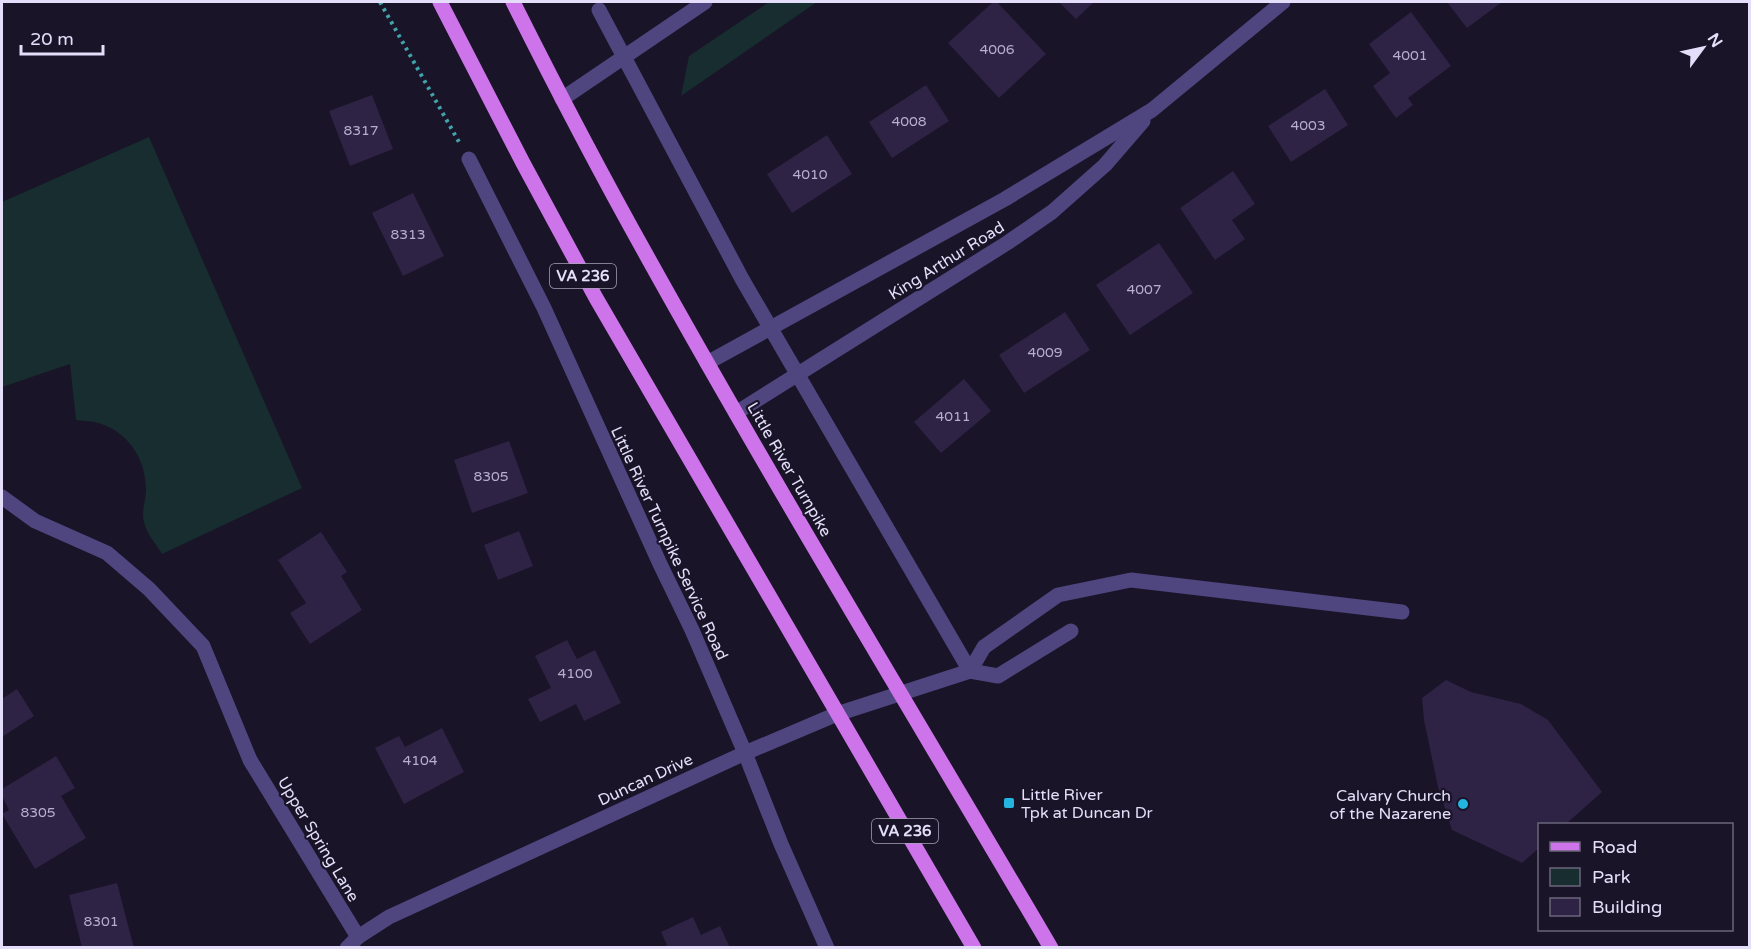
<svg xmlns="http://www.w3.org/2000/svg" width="1751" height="949" font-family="'Varela Round',sans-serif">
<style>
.green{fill:#172d30}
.building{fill:#2e2245}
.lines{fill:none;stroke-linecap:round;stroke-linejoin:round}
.path{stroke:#41a3ab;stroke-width:4;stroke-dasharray:3 4.5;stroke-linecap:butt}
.minor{stroke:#4f457f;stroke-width:15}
.major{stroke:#ce74eb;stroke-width:15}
.poi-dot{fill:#24b4e0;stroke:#191427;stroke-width:2}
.labels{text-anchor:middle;stroke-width:4.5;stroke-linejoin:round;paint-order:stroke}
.number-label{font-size:14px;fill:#b7afcd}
.shield{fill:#191427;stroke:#a8a1bb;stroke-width:1.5}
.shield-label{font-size:15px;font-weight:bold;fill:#e5defa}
.street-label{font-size:16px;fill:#e5defa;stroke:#191427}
.poi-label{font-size:16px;fill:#e5defa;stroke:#191427;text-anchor:start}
</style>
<rect width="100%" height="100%" fill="#191427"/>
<g class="green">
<polygon points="769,2 817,2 681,96 689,56"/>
<path d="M149 137 302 488 162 554C156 544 146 533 144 522 141 511 146 500 146 490 146 458 127 430 95 422 89 421 82 421 76 420L70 364 2 387V202Z"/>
</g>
<g class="building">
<polygon points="993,2 997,2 1046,54 999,98 948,43"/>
<polygon points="1059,2 1094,2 1076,19"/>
<polygon points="1447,2 1502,2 1467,28"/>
<polygon points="1411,12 1451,66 1408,98 1413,105 1396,118 1373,86 1390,73 1369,44"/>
<polygon points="926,85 949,121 892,158 869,122"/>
<polygon points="1325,89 1348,125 1291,162 1268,126"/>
<polygon points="372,95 393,149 350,166 329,111"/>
<polygon points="827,135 852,174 792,213 767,174"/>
<polygon points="1233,171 1255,204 1232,220 1245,239 1215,260 1180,208"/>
<polygon points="413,193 444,256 403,276 372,213"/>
<polygon points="1159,243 1193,293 1130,335 1096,285"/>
<polygon points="1065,312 1090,350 1024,393 999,355"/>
<polygon points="964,379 991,411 941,453 914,422"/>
<polygon points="509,441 528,493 472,513 454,460"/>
<polygon points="519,531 533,566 498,580 484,545"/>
<polygon points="321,532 347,572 341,576 362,610 310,644 290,613 306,603 278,560"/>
<polygon points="567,640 577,659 595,650 621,703 584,721 576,704 540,722 528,699 551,688 535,656"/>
<polygon points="1446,680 1471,692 1521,704 1548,720 1602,792 1566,824 1540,824 1540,847 1522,863 1452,830 1438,787 1424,720 1422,698"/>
<polygon points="17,689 34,716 2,737 2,699"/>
<polygon points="442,728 464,772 404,804 375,748 399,736 405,747"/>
<polygon points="56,756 75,788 61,796 86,838 35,869 2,814 9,810 2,796 2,789"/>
<polygon points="117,883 134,948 82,948 69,895"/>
<polygon points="693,917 701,935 720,926 730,948 662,948 667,945 661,932"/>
</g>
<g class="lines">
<polyline class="path" points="380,2 459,142"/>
<g class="minor">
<polyline points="599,10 742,279 970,671"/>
<polyline points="562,99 705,2"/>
<polyline points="469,159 544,308 660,564 692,630 745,753 781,844 827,948"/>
<polyline points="707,363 1005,199 1152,110 1283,2"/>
<polyline points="736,413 1007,243 1052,212 1105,165 1143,121"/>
<polyline points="2,497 35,521 107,553 149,589 203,646 250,760 358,937"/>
<polyline points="970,671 984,647 1058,595 1131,580 1402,612"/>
<polyline points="347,948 358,937 389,917 745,753 837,714 970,671 998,676 1071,631"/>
</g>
<g class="major">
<polyline points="440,2 523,163 596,298 974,948"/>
<path d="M513 2C556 88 601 174 648 258 777 490 916 718 1051 948"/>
</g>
</g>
<g class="poi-dot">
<rect x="1003" y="797" width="12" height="12" rx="3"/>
<circle cx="1463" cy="804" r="6"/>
</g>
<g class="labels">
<g class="number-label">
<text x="997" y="54">4006</text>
<text x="1410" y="60">4001</text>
<text x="909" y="126">4008</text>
<text x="1308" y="130">4003</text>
<text x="361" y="135">8317</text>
<text x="810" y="179">4010</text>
<text x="408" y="239">8313</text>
<text x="1144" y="294">4007</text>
<text x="1045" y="357">4009</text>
<text x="953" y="421">4011</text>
<text x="491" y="481">8305</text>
<text x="575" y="678">4100</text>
<text x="420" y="765">4104</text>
<text x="38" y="817">8305</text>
<text x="101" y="926">8301</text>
</g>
<g class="shield">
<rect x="550" y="264" width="66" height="24" rx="4.5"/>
<rect x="872" y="819" width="66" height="24" rx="4.5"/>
</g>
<g class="shield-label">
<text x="583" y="281">VA 236</text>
<text x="905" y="836">VA 236</text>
</g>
<g class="street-label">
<text transform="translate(946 260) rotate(-32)" y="6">King Arthur Road</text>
<text transform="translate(790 469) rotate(60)" y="6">Little River Turnpike</text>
<text transform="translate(670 543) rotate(65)" y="6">Little River Turnpike Service Road</text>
<text transform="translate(645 779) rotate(-25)" y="6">Duncan Drive</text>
<text transform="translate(319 839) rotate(59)" y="6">Upper Spring Lane</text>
</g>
<g class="poi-label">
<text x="1021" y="800">Little River<tspan x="1021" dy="18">Tpk at Duncan Dr</tspan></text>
<text x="1451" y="801" text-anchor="end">Calvary Church<tspan x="1451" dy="18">of the Nazarene</tspan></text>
</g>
</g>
<rect width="1751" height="949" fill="none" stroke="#e5defa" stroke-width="6"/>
<rect x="1538" y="823" width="195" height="108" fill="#191427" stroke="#6b657b" stroke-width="1.5"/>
<rect x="1550" y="842" width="30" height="9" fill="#ce74eb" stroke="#6b657b" stroke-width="1.5"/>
<text x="1592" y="853" font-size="18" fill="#e5defa">Road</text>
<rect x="1550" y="868" width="30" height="18" fill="#172d30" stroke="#6b657b" stroke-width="1.5"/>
<text x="1592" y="883" font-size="18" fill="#e5defa">Park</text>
<rect x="1550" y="898" width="30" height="18" fill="#2e2245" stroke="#6b657b" stroke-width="1.5"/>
<text x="1592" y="913" font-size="18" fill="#e5defa">Building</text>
<g transform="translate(1703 48) rotate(57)" stroke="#191427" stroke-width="4.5" paint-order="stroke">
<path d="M0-4.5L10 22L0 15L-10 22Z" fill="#e5defa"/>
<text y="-9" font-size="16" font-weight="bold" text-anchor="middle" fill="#e5defa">N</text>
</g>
<path d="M21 45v9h82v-9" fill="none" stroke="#e5defa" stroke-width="3"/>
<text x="30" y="45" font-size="18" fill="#e5defa" stroke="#191427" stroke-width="4.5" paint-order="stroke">20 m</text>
</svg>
